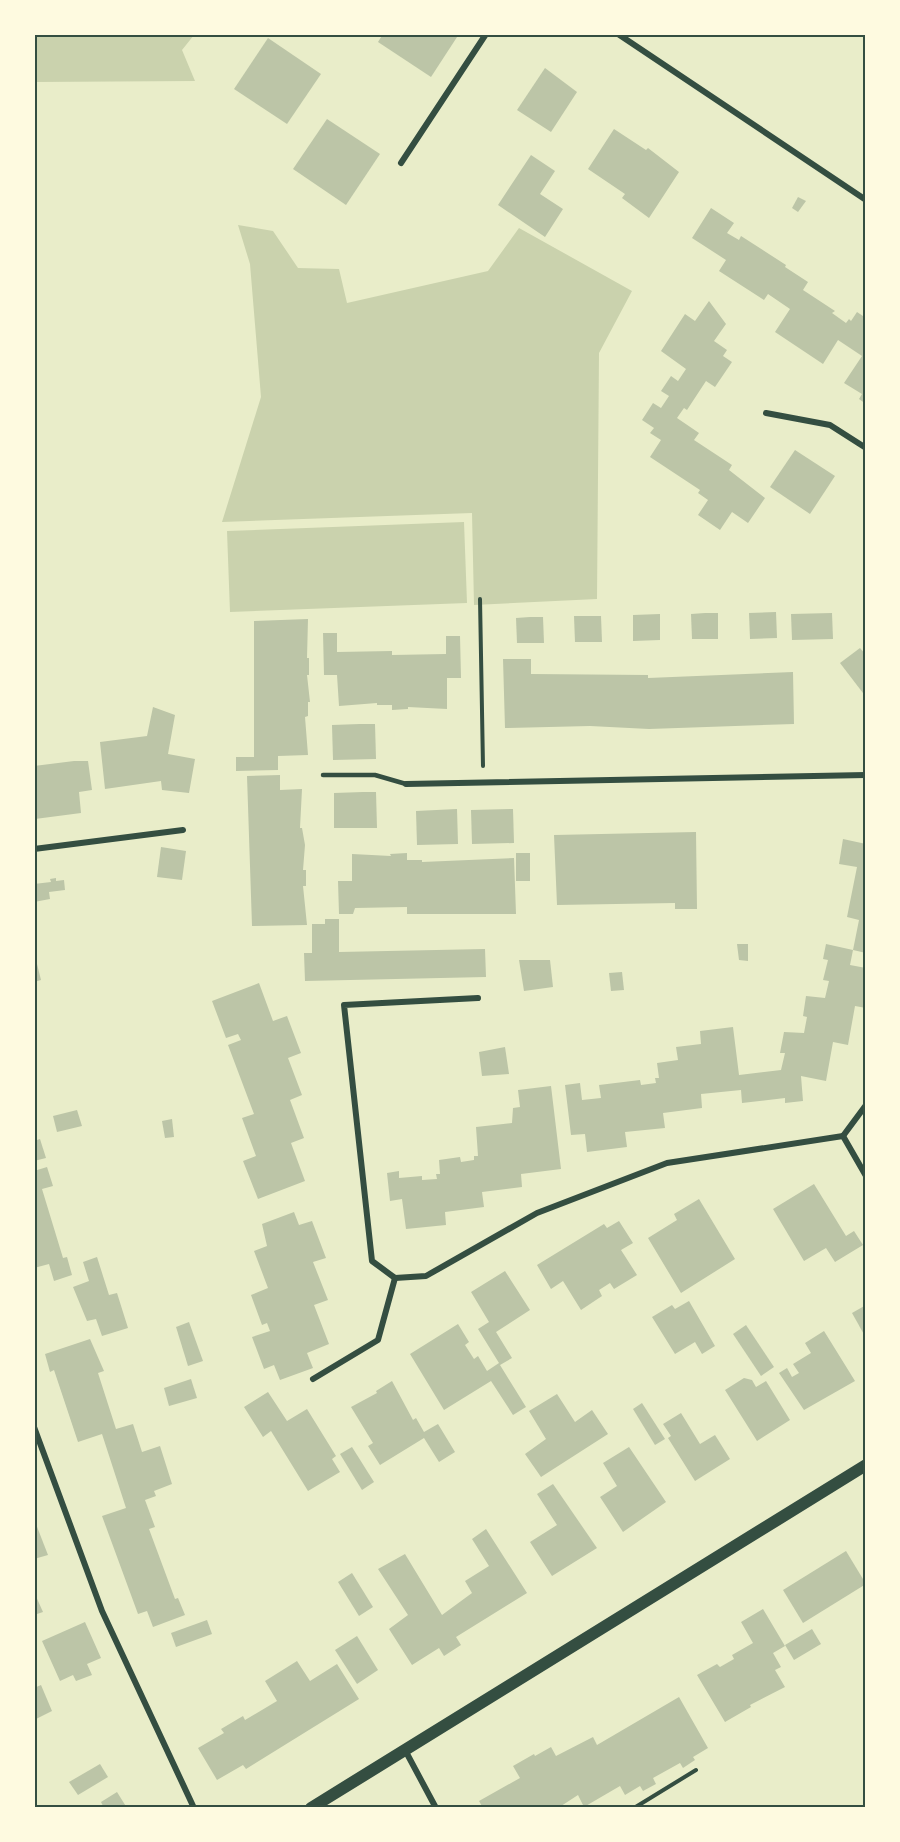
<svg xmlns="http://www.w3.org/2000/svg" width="900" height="1842" font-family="'Open Sans',sans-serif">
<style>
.green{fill:#cad2ad}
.building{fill:#bcc5a7}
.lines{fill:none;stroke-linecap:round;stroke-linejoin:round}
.path{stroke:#344e41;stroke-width:4}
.service{stroke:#344e41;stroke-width:4.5}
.minor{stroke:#344e41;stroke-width:6}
.secondary{stroke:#344e41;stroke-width:12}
.neatline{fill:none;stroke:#344e41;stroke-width:2}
</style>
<rect width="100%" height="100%" fill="#e9edc9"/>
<g class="green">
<polygon points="34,35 194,35 182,50 195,81 35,82"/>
<polygon points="238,225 273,231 298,268 339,269 347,303 488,271 519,228 632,291 599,353 597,599 474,605 472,513 222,522 261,397 250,264"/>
<polygon points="464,522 467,603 230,612 227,531"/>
</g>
<g class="building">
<polygon points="383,34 459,34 431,77 378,42"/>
<polygon points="268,38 321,74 287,124 234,89"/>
<polygon points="545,68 577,92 551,132 517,110"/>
<polygon points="327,119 380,154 346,205 293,169"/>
<polygon points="614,129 646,150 648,148 679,172 649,218 622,198 625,194 588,169"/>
<polygon points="531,155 555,171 540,194 563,209 545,237 498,205"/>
<polygon points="798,197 806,201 798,212 792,208"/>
<polygon points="711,208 734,223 727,233 739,240 741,236 786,265 785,267 808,282 803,290 835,311 832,313 846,323 849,319 851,321 857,312 866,318 866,404 859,399 862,394 844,383 862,356 838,340 823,364 775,332 790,309 768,294 764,300 719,271 726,260 692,238"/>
<polygon points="709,301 726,324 714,341 727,350 723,356 732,362 715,387 706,381 687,410 684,408 677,418 699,433 694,440 732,465 729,470 765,498 748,523 732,512 720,530 698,515 708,500 698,493 700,490 650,457 661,440 650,433 654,428 642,420 653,403 661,408 669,396 661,391 671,376 678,381 686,369 661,351 685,314 695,321"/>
<polygon points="795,450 835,476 810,514 770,487"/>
<polygon points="776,612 777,638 750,639 749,613"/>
<polygon points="705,613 718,613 718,639 692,639 691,614"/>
<polygon points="832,613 833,639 792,640 791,614"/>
<polygon points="660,614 660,640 633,641 633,615"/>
<polygon points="574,616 601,616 602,642 575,642"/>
<polygon points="530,617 543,617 544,643 517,643 516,618"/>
<polygon points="308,619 307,658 309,658 309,675 307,675 310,702 308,702 308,716 305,717 308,755 278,756 278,770 236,771 236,757 254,757 254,621"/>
<polygon points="323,633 337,633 337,652 392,651 392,655 446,654 446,636 460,636 461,678 447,678 447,709 408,707 408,709 392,710 392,705 377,705 377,703 339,706 337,675 324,675"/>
<polygon points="860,648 866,655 866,697 840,663"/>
<polygon points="503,659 531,659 531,674 648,675 648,678 793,672 794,724 649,729 590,726 505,728"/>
<polygon points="153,707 175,715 168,754 195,759 189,793 162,790 161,781 105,789 100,742 147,736"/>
<polygon points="360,724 375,724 376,759 333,760 332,725"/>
<polygon points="74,761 88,761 92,790 79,792 81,813 35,819 34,766"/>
<polygon points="280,775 280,790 302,789 300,828 302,828 305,845 303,870 306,870 306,886 303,886 307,925 252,926 247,776"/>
<polygon points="363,792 376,792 377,828 334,828 334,793"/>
<polygon points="457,809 458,844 417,845 416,811"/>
<polygon points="513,809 514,843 472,844 471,810"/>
<polygon points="696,832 697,909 675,909 675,903 557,905 554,835"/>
<polygon points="843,839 866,844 866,953 853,950 859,920 847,917 857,867 839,864"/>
<polygon points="161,847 186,851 182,880 157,877"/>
<polygon points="407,853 407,860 422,860 422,862 514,858 516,914 407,914 407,907 355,908 353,914 339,914 338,881 352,881 352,854 391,856 390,854"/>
<rect x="516" y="853" width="14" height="28"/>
<polygon points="56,878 56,881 64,880 65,890 49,892 50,899 34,902 34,884 51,882 50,879"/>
<polygon points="325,919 339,919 339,952 485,949 486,977 305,981 304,953 312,953 312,924 325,924"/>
<polygon points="737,944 748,944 748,961 739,960"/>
<polygon points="826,944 853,950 850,965 866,968 866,1008 855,1006 848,1045 833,1042 826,1081 801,1076 803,1101 785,1103 785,1098 742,1103 741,1090 701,1094 702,1108 663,1113 665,1128 625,1132 627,1147 587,1152 585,1134 571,1135 565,1085 580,1083 582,1100 601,1098 599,1085 640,1080 641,1085 656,1083 655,1078 659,1078 657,1063 678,1060 676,1047 701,1044 700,1031 733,1027 739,1075 781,1070 785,1053 780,1053 784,1032 804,1033 807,1017 803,1016 806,996 825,998 829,981 823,980 828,960 823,959"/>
<polygon points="519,960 550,960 553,987 524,991"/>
<polygon points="37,964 41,980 34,982 34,965"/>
<polygon points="622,972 624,990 611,991 609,973"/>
<polygon points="259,983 273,1021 287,1016 301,1053 288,1058 302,1095 290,1100 304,1138 291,1143 305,1181 258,1199 243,1161 256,1156 242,1118 254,1114 228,1045 241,1040 238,1034 226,1038 212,1001"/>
<polygon points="505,1047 509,1074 482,1076 479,1052"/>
<polygon points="551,1086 561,1169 521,1174 522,1187 482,1192 484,1207 445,1212 446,1225 406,1229 402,1199 390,1201 387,1173 399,1171 399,1178 422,1176 422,1180 437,1179 436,1174 440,1174 439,1160 460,1157 461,1162 474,1160 474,1156 478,1156 476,1127 512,1123 513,1108 520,1107 518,1090"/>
<polygon points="77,1110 82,1126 57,1132 53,1116"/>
<polygon points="172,1119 174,1137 165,1138 162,1121"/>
<polygon points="40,1139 46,1158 34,1161 34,1141"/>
<polygon points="47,1167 53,1186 42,1189 63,1258 67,1257 72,1275 54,1281 49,1264 34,1268 34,1171"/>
<polygon points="814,1184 846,1236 854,1231 863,1245 835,1262 826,1248 804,1261 773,1209"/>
<polygon points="699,1199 735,1259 681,1293 648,1238 677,1220 674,1214"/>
<polygon points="294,1212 299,1225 312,1221 326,1258 313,1262 328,1300 314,1305 329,1344 307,1353 313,1368 280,1380 274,1365 264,1369 252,1337 270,1331 267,1323 262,1325 251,1295 268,1288 254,1251 267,1246 262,1224"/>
<polygon points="619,1221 633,1243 621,1250 637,1275 614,1289 610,1283 599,1290 602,1296 581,1310 563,1281 551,1289 537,1265 604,1224 607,1228"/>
<polygon points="97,1257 109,1295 117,1293 128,1328 102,1336 96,1319 87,1321 73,1287 89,1281 83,1262"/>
<polygon points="505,1271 530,1310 496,1332 512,1358 500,1365 526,1407 513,1415 491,1381 444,1410 410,1354 458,1324 469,1342 465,1345 474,1359 478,1356 487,1371 499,1363 478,1329 489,1322 471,1292"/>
<polygon points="689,1301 715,1346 702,1354 695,1342 675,1354 652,1317 672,1305 675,1309"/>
<polygon points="866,1305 866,1338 852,1313"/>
<polygon points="189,1322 203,1361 188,1366 176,1327"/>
<polygon points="746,1325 774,1367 761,1376 733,1334"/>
<polygon points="824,1331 855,1381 804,1410 779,1373 787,1368 792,1377 799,1373 793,1364 811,1353 805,1343"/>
<polygon points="90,1339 104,1371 98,1373 116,1429 133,1424 142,1452 160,1446 172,1484 154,1491 156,1496 145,1500 155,1527 149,1529 175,1599 178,1598 185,1615 153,1627 147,1611 138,1614 102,1516 126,1508 102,1434 78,1442 54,1370 50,1372 45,1354"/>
<polygon points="744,1378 752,1380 756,1387 766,1381 790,1420 757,1441 725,1390"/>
<polygon points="191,1379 197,1398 169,1406 164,1388"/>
<polygon points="392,1381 413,1420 416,1418 424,1432 438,1424 455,1452 439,1462 424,1438 380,1465 368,1446 373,1443 351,1407 377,1393 376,1391"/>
<polygon points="268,1392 287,1421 307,1409 336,1456 332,1459 340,1472 308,1491 271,1431 263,1437 244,1407"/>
<polygon points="557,1394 575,1422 592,1410 608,1434 541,1477 525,1454 546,1439 529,1411"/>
<polygon points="642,1403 665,1439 655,1445 633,1409"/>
<polygon points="681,1413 700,1444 715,1435 730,1459 695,1481 668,1438 671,1436 663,1424"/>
<polygon points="352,1447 374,1482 362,1490 340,1454"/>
<polygon points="629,1447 666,1502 623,1532 600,1497 617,1486 603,1463"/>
<polygon points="553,1484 597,1548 552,1576 530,1542 557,1525 537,1494"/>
<polygon points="34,1519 48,1555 34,1559"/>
<polygon points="486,1529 527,1593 456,1637 461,1645 444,1656 439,1648 412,1665 389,1629 408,1615 378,1569 405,1554 442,1615 472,1593 465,1581 489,1566 472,1539"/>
<polygon points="846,1551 866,1584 803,1623 783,1590"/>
<polygon points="352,1573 373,1607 359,1616 338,1582"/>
<polygon points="34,1592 43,1612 34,1615"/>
<polygon points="763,1609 785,1646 773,1653 781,1667 775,1670 785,1687 750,1705 751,1707 725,1722 697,1675 717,1664 720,1667 734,1659 732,1655 753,1643 741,1622"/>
<polygon points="207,1620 212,1634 176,1647 171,1633"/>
<polygon points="85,1622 101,1658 87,1664 92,1675 76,1681 73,1675 60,1681 42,1641"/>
<polygon points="812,1629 821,1644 794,1660 785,1645"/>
<polygon points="357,1636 378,1670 357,1684 335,1650"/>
<polygon points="297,1661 310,1681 337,1664 359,1699 246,1769 243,1765 217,1780 198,1748 224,1733 221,1729 243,1716 245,1720 277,1701 265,1681"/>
<polygon points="41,1685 52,1711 34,1720 34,1688"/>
<polygon points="679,1697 708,1748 693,1757 695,1760 683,1768 680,1763 653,1778 656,1784 643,1791 640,1786 625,1795 620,1786 584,1807 578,1795 558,1808 483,1808 479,1801 520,1778 513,1766 534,1754 535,1756 551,1747 556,1756 593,1737 597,1745"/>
<polygon points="100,1764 108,1777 78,1795 69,1782"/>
<polygon points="117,1792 127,1808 100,1808 103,1806 101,1802"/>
</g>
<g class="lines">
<g class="path">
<polyline points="480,599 483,766"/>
<polyline points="634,1808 696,1770"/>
</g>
<polyline class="service" points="323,775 375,775 406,784"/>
<g class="minor">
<polyline points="618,34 866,200"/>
<polyline points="401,163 486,34"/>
<polyline points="766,413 830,425 866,448"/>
<polyline points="406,784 866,775"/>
<polyline points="34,849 183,830"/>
<polyline points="478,998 344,1005 372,1261 395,1278 426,1276 537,1213 667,1163 843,1136"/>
<polyline points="843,1136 866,1176"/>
<polyline points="843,1136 866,1105"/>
<polyline points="313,1379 378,1340 395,1278"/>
<polyline points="34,1427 102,1611 194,1808"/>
<polyline points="405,1750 436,1808"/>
</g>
<polyline class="secondary" points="311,1808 866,1465"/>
</g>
<rect width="900" height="1842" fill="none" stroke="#fefae0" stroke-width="72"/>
<rect x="36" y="36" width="828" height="1770" class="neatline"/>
</svg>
